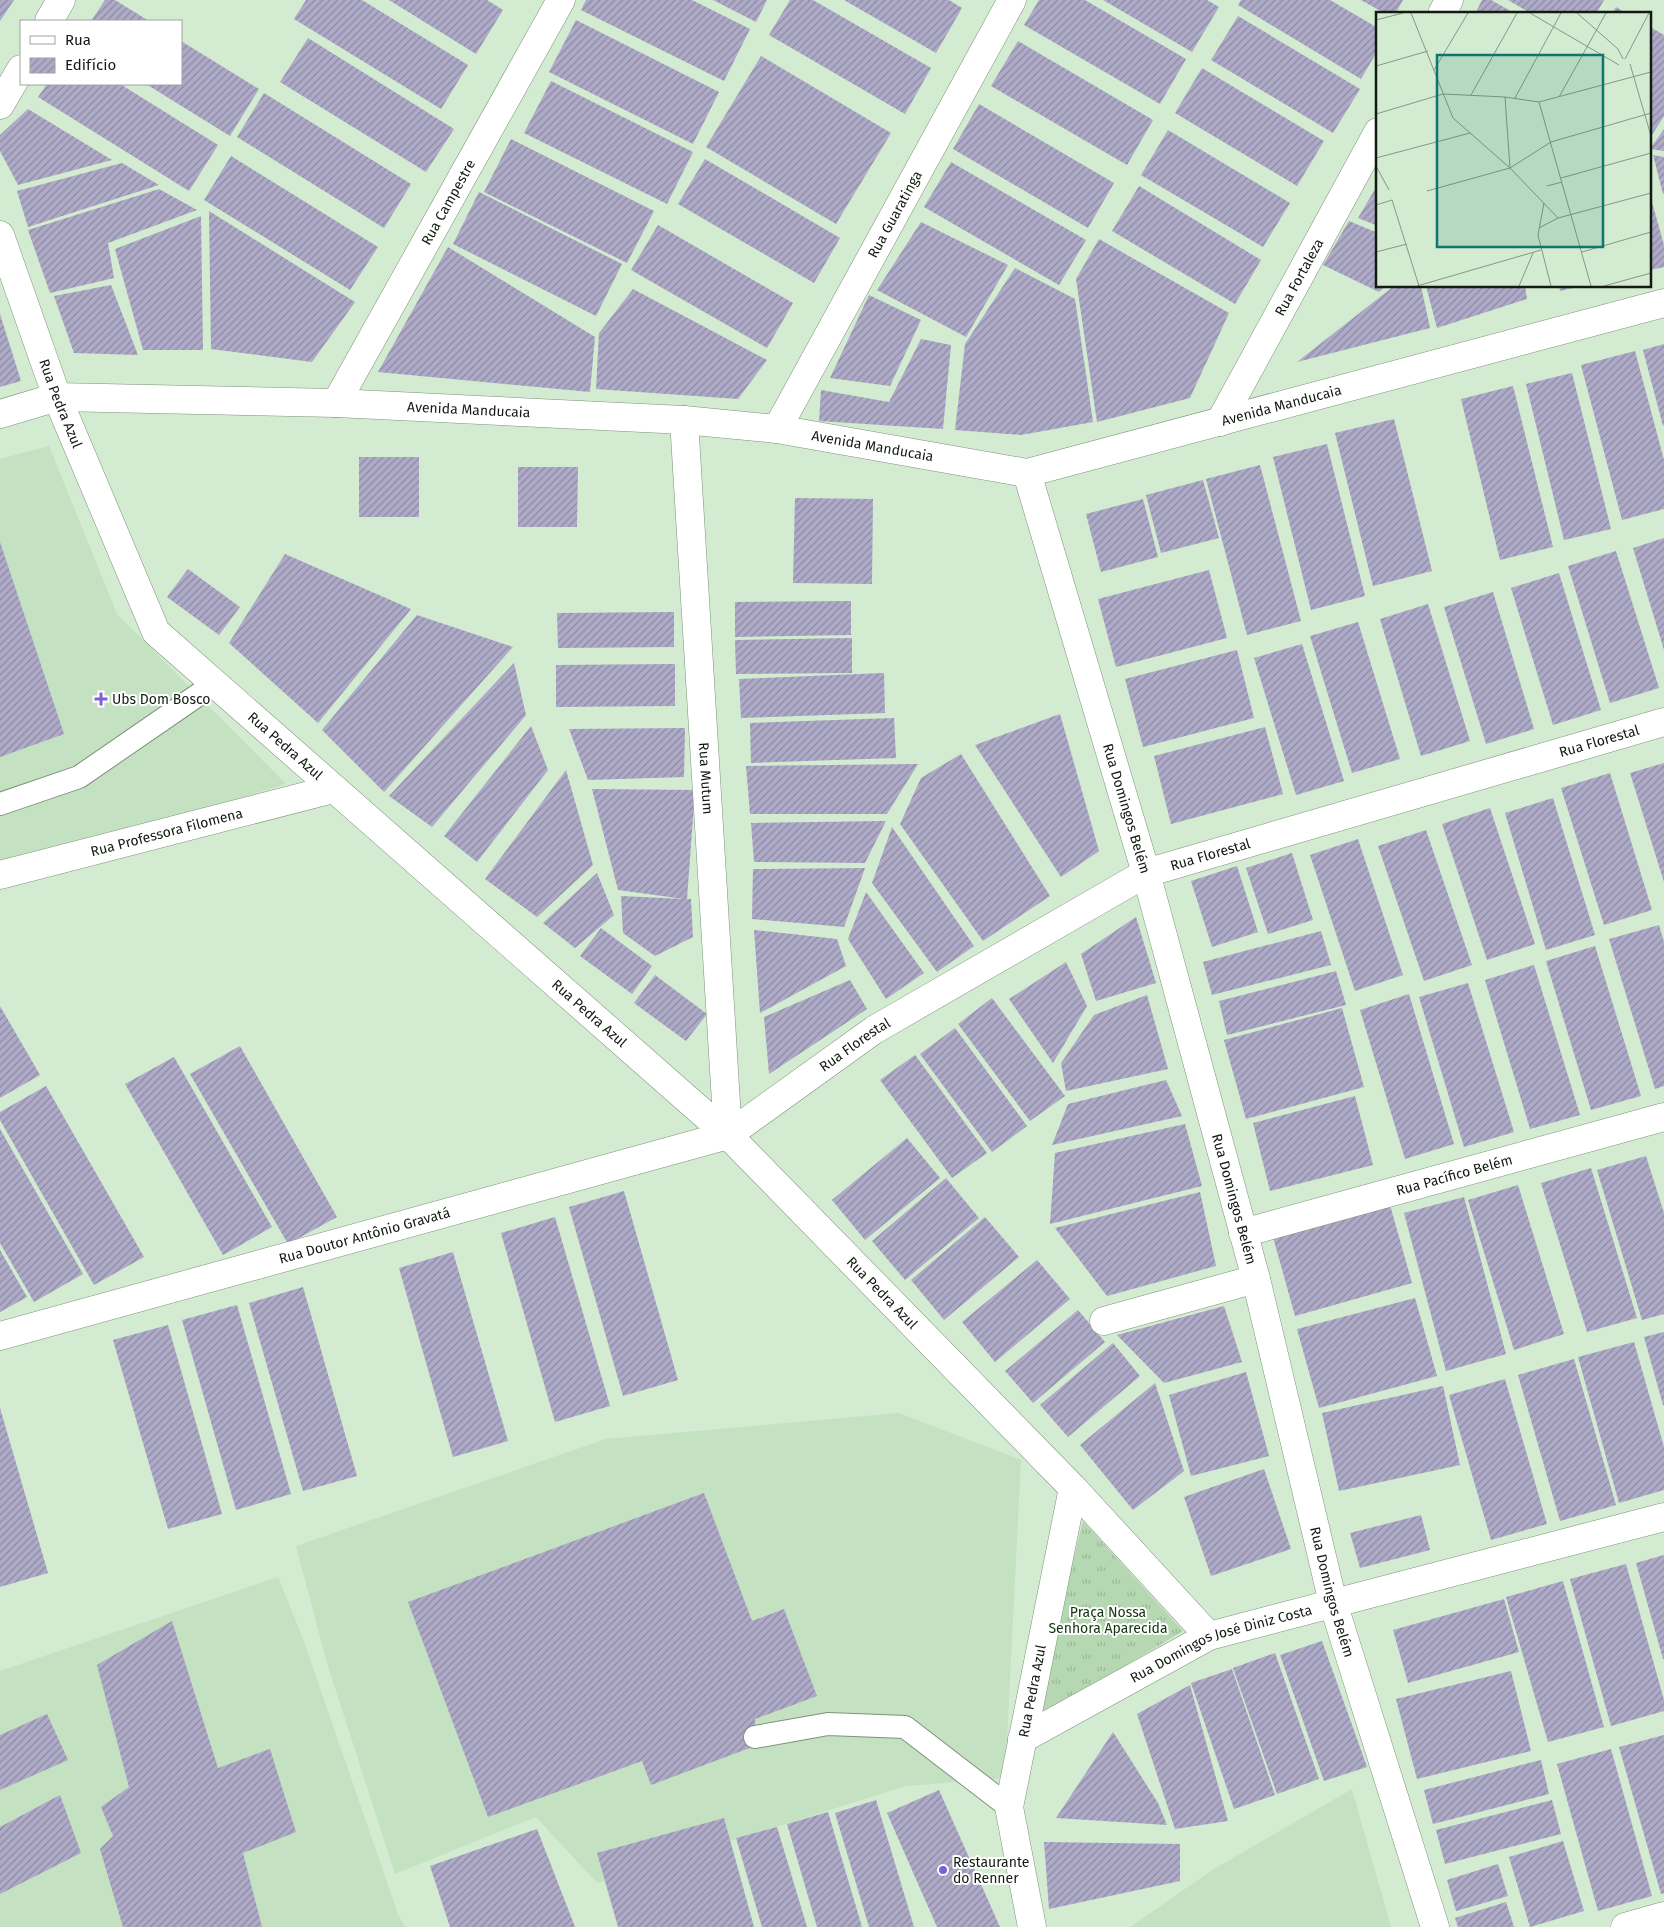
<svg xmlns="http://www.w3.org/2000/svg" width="1664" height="1927" font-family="'Fira Sans',sans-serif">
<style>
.built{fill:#c4e1c1}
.grass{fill:url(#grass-tufts)}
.building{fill:url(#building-hatch)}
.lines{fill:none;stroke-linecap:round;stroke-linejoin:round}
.service-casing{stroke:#7e937b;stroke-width:24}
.minor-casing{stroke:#7e937b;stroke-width:29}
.tertiary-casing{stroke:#7e937b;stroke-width:29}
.service{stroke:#fff;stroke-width:22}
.minor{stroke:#fff;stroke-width:28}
.tertiary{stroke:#fff;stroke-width:28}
.poi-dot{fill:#7f5ed8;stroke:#fff;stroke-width:2}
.labels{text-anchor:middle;stroke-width:4;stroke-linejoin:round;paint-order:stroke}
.street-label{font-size:14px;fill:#121a11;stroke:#fff}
.poi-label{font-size:14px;fill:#121a11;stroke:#fff;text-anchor:start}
.park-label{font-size:14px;fill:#0f350c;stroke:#fff}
.inset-road{fill:none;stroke:#869784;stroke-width:1}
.view{fill:#0f766e;fill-opacity:0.15;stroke:#0f766e;stroke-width:2.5}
.inset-edge{fill:none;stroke:#121a11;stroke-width:2.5}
</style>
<defs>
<pattern id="grass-tufts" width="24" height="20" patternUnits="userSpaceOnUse" patternTransform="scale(1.25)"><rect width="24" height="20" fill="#b5d7b1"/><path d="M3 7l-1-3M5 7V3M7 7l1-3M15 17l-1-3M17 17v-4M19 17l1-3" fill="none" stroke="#9bb897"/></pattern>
<pattern id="building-hatch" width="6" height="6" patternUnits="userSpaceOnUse" patternTransform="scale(1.25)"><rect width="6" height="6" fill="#aeaac8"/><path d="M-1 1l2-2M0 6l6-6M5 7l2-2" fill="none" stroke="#8c8aa1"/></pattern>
</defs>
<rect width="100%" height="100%" fill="#d3ebd0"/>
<g class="built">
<polygon points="49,446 117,614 286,784 0,872 0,459"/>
<polygon points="899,1413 1021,1460 1005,1778 906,1786 597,1883 536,1817 395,1874 327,1663 296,1546 606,1439"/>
<polygon points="278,1577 302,1636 398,1914 405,1927 0,1927 0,1671"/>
<polygon points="1352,1789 1391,1927 1130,1927 1214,1869"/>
</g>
<polygon class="grass" points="1083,1521 1183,1631 1033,1721"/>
<g class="building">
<polygon points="0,0 14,0 0,21"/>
<polygon points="105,0 115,0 149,21 91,21"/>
<polygon points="306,0 362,0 468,65 441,109 294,19"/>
<polygon points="389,0 487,0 503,10 476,54"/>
<polygon points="586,0 692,0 750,29 724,81 581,10"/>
<polygon points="713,0 767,0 756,22"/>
<polygon points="790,0 813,0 931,68 905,114 769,35"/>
<polygon points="844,0 949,0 962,8 936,53"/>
<polygon points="1039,0 1085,0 1186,59 1160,104 1024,25"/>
<polygon points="1103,0 1207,0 1219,7 1192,52"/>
<polygon points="1241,0 1330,0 1378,28 1378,50 1361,79 1238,5"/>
<polygon points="1361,0 1403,0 1395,14 1386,14"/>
<polygon points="1482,0 1491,0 1516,14 1475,14"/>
<polygon points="1508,0 1604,0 1596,14 1532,14"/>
<polygon points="1616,7 1628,14 1612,14"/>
<polygon points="1238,16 1360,89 1333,133 1211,60"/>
<polygon points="576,20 719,92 693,144 549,72"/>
<polygon points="1650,27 1664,35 1664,116 1650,138"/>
<polygon points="308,38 454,129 426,172 280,82"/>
<polygon points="181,41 259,89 230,136 146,84 181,84"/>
<polygon points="1018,41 1153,120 1127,165 991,86"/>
<polygon points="761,56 891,133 836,224 706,147"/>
<polygon points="1202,68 1324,141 1297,186 1175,113"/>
<polygon points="551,81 693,152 667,204 524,133"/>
<polygon points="47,84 120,84 218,145 189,191 38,97"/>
<polygon points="264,93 411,184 384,228 237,137"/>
<polygon points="979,104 1114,183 1088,228 953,149"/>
<polygon points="28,109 112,160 18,185 0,151 0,135"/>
<polygon points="1664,129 1664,151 1650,149"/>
<polygon points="1168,130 1290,203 1263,247 1141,175"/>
<polygon points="511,139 654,211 627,263 484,192"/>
<polygon points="1653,155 1664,157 1664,194 1663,194"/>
<polygon points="231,156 378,247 350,290 204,200"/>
<polygon points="705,159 840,238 814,283 678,204"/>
<polygon points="951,162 1086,240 1059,285 924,207"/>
<polygon points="122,163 159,185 28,227 17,191"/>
<polygon points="1378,184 1378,226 1358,218"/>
<polygon points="1139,186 1261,260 1235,304 1112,231"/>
<polygon points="159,189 197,210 108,243 114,278 50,293 28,230"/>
<polygon points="479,192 622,264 596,316 453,244"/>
<polygon points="1650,195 1664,245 1664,267 1650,270"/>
<polygon points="209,211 355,302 312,362 211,349"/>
<polygon points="201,216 203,350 143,350 115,249"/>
<polygon points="1349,221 1378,233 1378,286 1386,286 1379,292 1323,265"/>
<polygon points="921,222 1008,265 966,337 877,290"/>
<polygon points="658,225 793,303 767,348 631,270"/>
<polygon points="1099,239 1229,313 1190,398 1097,422 1076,279"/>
<polygon points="448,247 595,337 590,392 378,372"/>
<polygon points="1015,268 1075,299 1093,422 1021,435 955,430 965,344"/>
<polygon points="111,285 138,355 74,353 54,296"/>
<polygon points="1394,286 1421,286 1430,328 1297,362"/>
<polygon points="1426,286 1525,286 1527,299 1437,328"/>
<polygon points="1559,286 1577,286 1577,287 1560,291"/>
<polygon points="633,289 767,360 738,399 596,389 599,333"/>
<polygon points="869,295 921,320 890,386 830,378"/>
<polygon points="0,314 21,381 0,387"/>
<polygon points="921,339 951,345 943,429 819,421 821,390 889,402"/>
<polygon points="1664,344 1664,425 1663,426 1643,350"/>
<polygon points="1635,351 1664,460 1664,509 1622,520 1581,365"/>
<polygon points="1572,373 1611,529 1564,540 1526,384"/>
<polygon points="1513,386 1553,547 1500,560 1461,399"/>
<polygon points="1394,419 1432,571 1373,586 1335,433"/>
<polygon points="1327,444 1365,596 1311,610 1273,457"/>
<rect x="359" y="457" width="60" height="60"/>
<polygon points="1260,465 1301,621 1247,635 1206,479"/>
<polygon points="518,467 578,467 577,527 518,527"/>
<polygon points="1203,480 1219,538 1161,553 1146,495"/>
<polygon points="795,498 873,499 872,584 793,583"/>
<polygon points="1143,499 1158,557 1101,572 1086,514"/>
<polygon points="1664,538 1664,650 1633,548"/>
<polygon points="0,542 64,734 0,757"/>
<polygon points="1616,551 1659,688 1610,703 1568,566"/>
<polygon points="285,554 411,609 318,723 229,643"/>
<polygon points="188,569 240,607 219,635 167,597"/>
<polygon points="1209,570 1227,638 1116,667 1098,599"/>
<polygon points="1559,573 1601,710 1553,725 1511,588"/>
<polygon points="1493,592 1534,729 1486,744 1444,607"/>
<polygon points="851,601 851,635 735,637 735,602"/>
<polygon points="1428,604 1470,741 1421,756 1380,619"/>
<polygon points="674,612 674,647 558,648 557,613"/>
<polygon points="417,615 513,647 384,792 322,730"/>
<polygon points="1358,622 1400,759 1352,773 1310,636"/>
<polygon points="852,638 852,673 736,674 735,640"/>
<polygon points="1302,644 1344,781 1296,795 1254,658"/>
<polygon points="1237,650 1254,718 1143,747 1125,679"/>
<polygon points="514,663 526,715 432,827 389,796"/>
<polygon points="675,664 675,706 556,707 556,665"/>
<polygon points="884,673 885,713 741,718 739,679"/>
<polygon points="1060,714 1099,851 1061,877 975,745"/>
<polygon points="894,718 896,758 751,763 750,723"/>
<polygon points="531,726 548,770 477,862 444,836"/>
<polygon points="1265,727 1283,794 1171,824 1154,756"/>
<polygon points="685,728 684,777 588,780 569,729"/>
<polygon points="961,754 1050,896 983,941 900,824 921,778"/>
<polygon points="1664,763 1664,882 1630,773"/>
<polygon points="918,764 887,814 750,814 746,766"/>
<polygon points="566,770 593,865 537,917 485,879"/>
<polygon points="1610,773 1652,910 1604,925 1561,788"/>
<polygon points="592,789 695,790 687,899 691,899 693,937 655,956 623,933 621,896 684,899 618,890"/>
<polygon points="1553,798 1595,935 1546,950 1505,813"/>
<polygon points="1490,808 1535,944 1487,960 1442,824"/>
<polygon points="886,821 865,863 754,862 751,823"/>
<polygon points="892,827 974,946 937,972 872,883"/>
<polygon points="1426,830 1472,965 1424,981 1378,846"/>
<polygon points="1358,839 1403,975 1355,991 1310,855"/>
<polygon points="1292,853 1313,920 1268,934 1246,868"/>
<polygon points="1237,866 1258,932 1212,947 1191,881"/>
<polygon points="865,868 844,927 752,919 753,869"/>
<polygon points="597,873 614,915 575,948 543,923"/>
<polygon points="866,892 924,973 886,999 848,939"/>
<polygon points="1136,917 1156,983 1096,1001 1081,954"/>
<polygon points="1659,925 1664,942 1664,1086 1655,1089 1609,939"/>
<polygon points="601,928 652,966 632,994 580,956"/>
<polygon points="754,930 837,939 846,966 760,1013"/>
<polygon points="1321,931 1331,965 1212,995 1203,962"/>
<polygon points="1595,946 1641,1096 1591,1110 1546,961"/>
<polygon points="1066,962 1087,1006 1053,1063 1009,999"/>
<polygon points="1534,965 1580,1115 1530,1129 1485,980"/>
<polygon points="1336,971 1346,1005 1227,1035 1219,1001"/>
<polygon points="655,975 707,1014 686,1041 634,1003"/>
<polygon points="850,980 867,1009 769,1074 764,1017"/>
<polygon points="1468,983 1514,1132 1464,1147 1419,997"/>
<polygon points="1409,994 1454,1144 1405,1159 1360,1010"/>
<polygon points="1147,995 1168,1069 1066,1091 1061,1063 1094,1015"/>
<polygon points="992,998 1065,1096 1030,1121 958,1024"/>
<polygon points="0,1006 40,1075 0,1098"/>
<polygon points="1342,1008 1364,1087 1246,1119 1224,1040"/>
<polygon points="955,1028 1027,1126 992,1152 920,1054"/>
<polygon points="240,1046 337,1217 288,1244 190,1074"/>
<polygon points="915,1055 987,1153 952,1178 880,1080"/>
<polygon points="174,1057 272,1227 223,1255 125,1084"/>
<polygon points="1166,1080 1182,1116 1052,1145 1068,1104"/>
<polygon points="46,1086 144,1257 94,1285 0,1120 0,1112"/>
<polygon points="1355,1096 1373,1165 1270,1191 1253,1123"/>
<polygon points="1185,1124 1202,1186 1050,1224 1055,1153"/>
<polygon points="0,1129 83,1274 34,1302 0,1243"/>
<polygon points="907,1138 940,1178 865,1240 832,1200"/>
<polygon points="1646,1156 1664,1213 1664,1314 1642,1320 1597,1170"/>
<polygon points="1591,1168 1637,1318 1587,1332 1541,1183"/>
<polygon points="946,1178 979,1218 905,1280 872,1241"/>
<polygon points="1518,1185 1564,1334 1514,1350 1468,1200"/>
<polygon points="624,1191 678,1380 623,1396 569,1207"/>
<polygon points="1200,1192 1216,1266 1107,1296 1055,1228"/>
<polygon points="1464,1197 1506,1354 1446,1371 1404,1213"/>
<polygon points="1390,1205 1412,1283 1295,1316 1273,1237"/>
<polygon points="555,1217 610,1406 555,1422 501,1233"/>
<polygon points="985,1217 1019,1257 944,1320 911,1280"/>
<polygon points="0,1250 27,1297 0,1312"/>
<polygon points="453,1252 508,1441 453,1457 399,1268"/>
<polygon points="1037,1260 1070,1299 995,1362 962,1322"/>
<polygon points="303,1287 357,1476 303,1491 249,1303"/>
<polygon points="1415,1298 1437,1376 1319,1408 1297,1329"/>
<polygon points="237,1305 291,1494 236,1510 182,1320"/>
<polygon points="1224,1306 1242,1362 1164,1383 1117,1335"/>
<polygon points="1078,1310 1105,1342 1033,1403 1005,1371"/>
<polygon points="168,1325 222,1514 168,1529 113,1340"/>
<polygon points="1664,1332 1664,1405 1663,1405 1644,1337"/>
<polygon points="1634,1342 1664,1447 1664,1490 1619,1503 1578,1357"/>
<polygon points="1113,1343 1140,1376 1068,1437 1040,1405"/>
<polygon points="1574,1359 1616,1505 1560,1521 1518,1375"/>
<polygon points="1246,1372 1269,1456 1191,1476 1169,1395"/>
<polygon points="1505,1379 1547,1524 1491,1540 1449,1395"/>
<polygon points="1155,1383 1184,1471 1133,1510 1080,1445"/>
<polygon points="1443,1386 1460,1465 1339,1491 1322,1413"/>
<polygon points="0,1408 48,1573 0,1587"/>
<polygon points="1264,1469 1291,1549 1211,1576 1184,1497"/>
<polygon points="704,1493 752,1621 784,1609 817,1696 755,1719 755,1746 651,1785 642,1761 488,1817 408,1602"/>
<polygon points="1421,1515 1430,1550 1360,1568 1350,1533"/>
<polygon points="1664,1555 1664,1659 1663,1659 1636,1563"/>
<polygon points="1626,1564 1664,1700 1664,1711 1611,1726 1570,1579"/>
<polygon points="1563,1581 1604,1727 1548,1742 1506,1597"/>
<polygon points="1504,1599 1519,1652 1408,1683 1393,1630"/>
<polygon points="172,1621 218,1768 270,1749 296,1832 243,1853 262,1927 123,1927 100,1849 113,1836 101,1807 129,1787 97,1665"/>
<polygon points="1322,1641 1367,1767 1324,1781 1280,1655"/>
<polygon points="1275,1653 1319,1779 1277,1794 1233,1668"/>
<polygon points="1232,1669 1275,1795 1234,1809 1191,1683"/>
<polygon points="1511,1671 1531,1751 1417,1779 1396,1699"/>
<polygon points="1190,1685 1228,1821 1175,1829 1137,1714"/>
<polygon points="47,1714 68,1760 0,1790 0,1735"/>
<polygon points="1113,1732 1158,1803 1167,1825 1056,1818"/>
<polygon points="1664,1735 1664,1893 1661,1894 1619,1747"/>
<polygon points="1611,1749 1652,1896 1598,1911 1557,1764"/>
<polygon points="1541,1760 1549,1794 1433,1824 1424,1790"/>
<polygon points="939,1790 1000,1927 937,1927 887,1813"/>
<polygon points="60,1795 81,1853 0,1894 0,1827"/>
<polygon points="876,1800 914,1927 869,1927 835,1813"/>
<polygon points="1552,1800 1561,1834 1445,1864 1436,1830"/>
<polygon points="828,1812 862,1927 817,1927 787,1824"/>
<polygon points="724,1818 754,1927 618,1927 597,1853"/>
<polygon points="777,1827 807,1927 762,1927 736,1838"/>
<polygon points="537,1829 575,1927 450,1927 430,1866"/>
<polygon points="1563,1841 1584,1911 1530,1927 1509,1857"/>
<polygon points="1044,1842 1180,1844 1180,1881 1049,1909"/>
<polygon points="1498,1864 1508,1896 1456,1911 1447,1880"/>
<polygon points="1506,1902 1514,1927 1458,1927 1455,1918"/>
</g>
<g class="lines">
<g class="service-casing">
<g id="service">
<polyline points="0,804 79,777 214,684"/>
<polyline points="755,1737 828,1724 905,1727 1009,1807"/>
</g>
</g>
<g class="minor-casing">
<g id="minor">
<polyline points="1442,14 1449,0"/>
<polyline points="49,21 61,0"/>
<polyline points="0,105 21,69"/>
<polyline points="0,414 57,397"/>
<path id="s1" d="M684 420 728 1135"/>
<path id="s2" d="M1220 422 1378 132"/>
<path id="s3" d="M777 429 1012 0"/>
<path id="s4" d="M0 875 333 789"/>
<path id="s5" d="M1243 1233 1664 1117"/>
<polyline points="1104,1321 1256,1279"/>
<path id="s6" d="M0 1336 728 1135 874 1030 1146 873 1664 722"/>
<polyline points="1073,1488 1209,1636"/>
<path id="s7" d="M1022 1739 1209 1636 1664 1517"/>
<polyline points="1625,1927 1664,1916"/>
</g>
</g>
<g class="tertiary-casing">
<g id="tertiary">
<path id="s8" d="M0 235 57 397 156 632 728 1135 1073 1488 1009 1807 1032 1927"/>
<path id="s9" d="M57 397 336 403 684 420 777 429 1027 473 1664 303"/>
<path id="s10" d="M336 403 561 0"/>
<path id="s11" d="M1027 473 1146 873 1256 1279 1333 1603 1435 1927"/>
</g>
</g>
<use href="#service" class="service"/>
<use href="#minor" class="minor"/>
<use href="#tertiary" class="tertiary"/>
</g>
<g class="poi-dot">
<path d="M98.5 691.5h5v5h5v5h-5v5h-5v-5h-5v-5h5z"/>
<circle cx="943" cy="1870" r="5"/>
</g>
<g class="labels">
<g class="street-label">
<text dy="5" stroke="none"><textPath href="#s10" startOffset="230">Rua Campestre</textPath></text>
<text dy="5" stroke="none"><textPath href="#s3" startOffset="245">Rua Guaratinga</textPath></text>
<text dy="5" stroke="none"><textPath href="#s2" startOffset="165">Rua Fortaleza</textPath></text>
<text dy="5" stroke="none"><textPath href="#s8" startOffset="179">Rua Pedra Azul</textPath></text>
<text dy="5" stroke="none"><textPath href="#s9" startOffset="1238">Avenida Manducaia</textPath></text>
<text dy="5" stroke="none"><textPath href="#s9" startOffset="412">Avenida Manducaia</textPath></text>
<text dy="5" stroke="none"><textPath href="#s9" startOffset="818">Avenida Manducaia</textPath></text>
<text dy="5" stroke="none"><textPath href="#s6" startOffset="1721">Rua Florestal</textPath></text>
<text dy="5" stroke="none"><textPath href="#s8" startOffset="599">Rua Pedra Azul</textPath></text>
<text dy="5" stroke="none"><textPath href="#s1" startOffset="359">Rua Mutum</textPath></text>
<text dy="5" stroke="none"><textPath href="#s11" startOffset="350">Rua Domingos Belém</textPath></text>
<text dy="5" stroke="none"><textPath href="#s4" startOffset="172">Rua Professora Filomena</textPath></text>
<text dy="5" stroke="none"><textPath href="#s6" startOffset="1316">Rua Florestal</textPath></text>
<text dy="5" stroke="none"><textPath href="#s8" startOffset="1004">Rua Pedra Azul</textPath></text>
<text dy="5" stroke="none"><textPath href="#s6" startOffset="911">Rua Florestal</textPath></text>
<text dy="5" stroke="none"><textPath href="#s5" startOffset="219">Rua Pacífico Belém</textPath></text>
<text dy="5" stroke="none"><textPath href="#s11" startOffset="755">Rua Domingos Belém</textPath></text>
<text dy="5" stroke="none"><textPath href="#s6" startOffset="378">Rua Doutor Antônio Gravatá</textPath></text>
<text dy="5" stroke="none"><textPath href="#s8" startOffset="1409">Rua Pedra Azul</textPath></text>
<text dy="5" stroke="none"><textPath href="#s11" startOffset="1160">Rua Domingos Belém</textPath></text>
<text dy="5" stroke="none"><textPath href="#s7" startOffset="222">Rua Domingos José Diniz Costa</textPath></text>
<text transform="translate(1032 1691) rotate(-79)" y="5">Rua Pedra Azul</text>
</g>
<g class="poi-label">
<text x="112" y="704">Ubs Dom Bosco</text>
<text x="953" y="1867">Restaurante<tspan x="953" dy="16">do Renner</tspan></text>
</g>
<g class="park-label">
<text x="1108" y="1617">Praça Nossa<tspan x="1108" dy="16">Senhora Aparecida</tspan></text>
</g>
</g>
<g transform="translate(1376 12)">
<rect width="275" height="275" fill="#d3ebd0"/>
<path class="inset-road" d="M35 1 77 106 134 156 182 206M154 1 243 53M201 1 242 37 247 47M0 8 27 1M249 47 273 1M254 52 275 124M0 54 52 39M58 58 92 1M95 83 141 1M129 85 134 156M183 85 230 1M139 86 185 1M163 90 215 274M0 102 67 82 129 85 163 90 275 60M0 146 94 121M0 154 13 178M185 166 275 141M171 174 186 170M51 179 134 156 175 130 275 101M168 191 162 223 175 274M0 193 16 188 43 274M163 216 182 206 275 181M0 240 31 232M206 240 275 220M41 274 165 238M143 274 157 241M228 274 275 261"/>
<path class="view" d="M61 43H227V235H61Z"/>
<rect width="275" height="275" class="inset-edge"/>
</g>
<rect x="20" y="20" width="162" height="65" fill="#ffffff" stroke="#a0a3a0"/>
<rect x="30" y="36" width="25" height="8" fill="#ffffff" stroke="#a0a3a0"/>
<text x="65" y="45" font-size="15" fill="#121a11">Rua</text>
<rect x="30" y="58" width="25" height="15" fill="url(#building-hatch)" stroke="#a0a3a0"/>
<text x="65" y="70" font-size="15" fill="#121a11">Edifício</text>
</svg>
